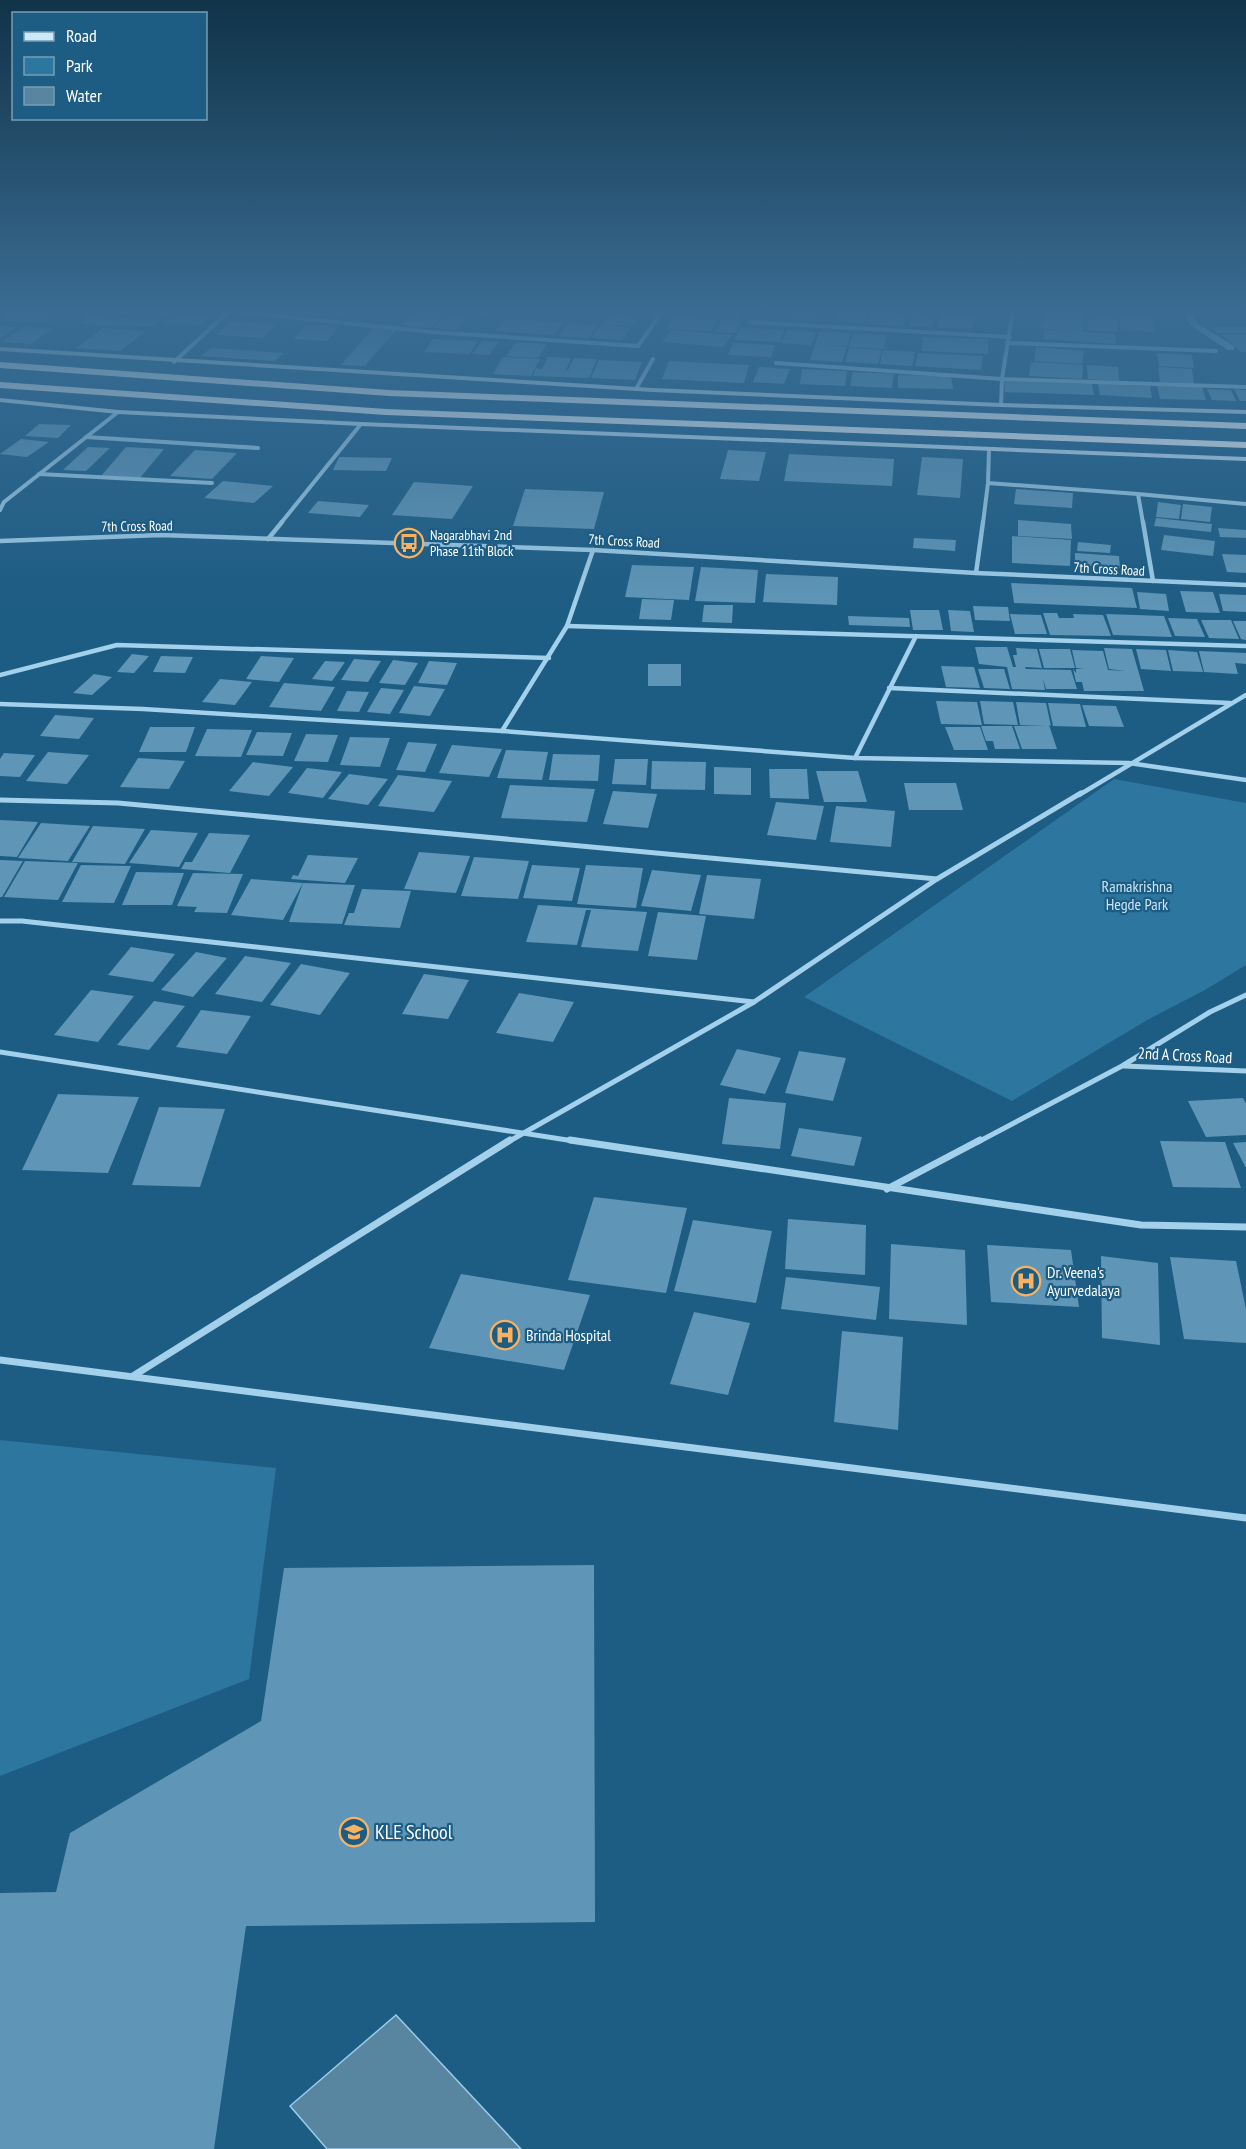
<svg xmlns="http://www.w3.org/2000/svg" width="1246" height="2149" font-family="'PT Sans Narrow',sans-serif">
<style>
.green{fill:#2d769f}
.water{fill:#5885a0;stroke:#97cdeb;stroke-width:1.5}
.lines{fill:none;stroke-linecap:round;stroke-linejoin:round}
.stream{fill:#97cdeb;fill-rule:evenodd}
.building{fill:#5f96b7}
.street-far3{stroke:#a3d0ea;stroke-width:4}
.street-far2{stroke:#a3d0ea;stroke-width:4.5}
.street-far1{stroke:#a3d0ea;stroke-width:5}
.street{stroke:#a3d0ea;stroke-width:7}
.secondary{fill:#cfe8f7;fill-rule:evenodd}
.highway{fill:#fff;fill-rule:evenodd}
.labels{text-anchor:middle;stroke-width:4.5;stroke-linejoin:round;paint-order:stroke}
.far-street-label{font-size:14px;fill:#fff;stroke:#1d5c83}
.far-poi-label{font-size:14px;fill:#fff;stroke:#1d5c83;text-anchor:start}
.park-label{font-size:16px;fill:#c8e6f7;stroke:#1d5c83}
.street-label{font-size:16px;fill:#fff;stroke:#1d5c83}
.poi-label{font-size:16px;fill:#fff;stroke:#1d5c83;text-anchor:start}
.near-poi-label{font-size:20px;fill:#fff;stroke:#1d5c83;text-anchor:start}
</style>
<rect width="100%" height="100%" fill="#1d5c83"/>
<g class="green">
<polygon points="1114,779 1246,803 1246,965 1205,990 1149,1019 1012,1101 804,997"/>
<polygon points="0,1440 276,1468 249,1679 0,1776"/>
</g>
<polygon class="water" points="396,2015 521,2149 327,2149 290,2106"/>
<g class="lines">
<polygon class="stream" points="1182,309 1189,309 1197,323 1234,346 1234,350 1228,350 1191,326"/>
</g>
<g class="building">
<polygon points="14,309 63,309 51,322 2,321"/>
<polygon points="96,309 176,309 169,317 91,314"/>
<polygon points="288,309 319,309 313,315 284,313"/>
<polygon points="322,309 352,309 344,317 316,315"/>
<polygon points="361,309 386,309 378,318 354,317"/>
<polygon points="390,309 412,309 403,320 382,318"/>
<polygon points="417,309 448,309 431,328 401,326"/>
<polygon points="476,309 492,309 485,317 471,316"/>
<polygon points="494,309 510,309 503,319 487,318"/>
<polygon points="711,309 736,309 744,310 738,319 706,317"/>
<polygon points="794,309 826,309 822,321 790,320"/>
<polygon points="841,309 869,309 864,323 836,321"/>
<polygon points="944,309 980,309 978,314 943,312"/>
<polygon points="1043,309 1083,309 1082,332 1115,334 1116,344 1043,339 1044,330 1079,331 1040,328"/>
<polygon points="875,310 908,313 902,326 868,323"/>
<polygon points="612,312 642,313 633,326 603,324"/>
<polygon points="913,312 936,313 932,327 909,326"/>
<polygon points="1089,312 1119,314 1117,332 1087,330"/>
<polygon points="942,314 976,316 973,329 938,327"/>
<polygon points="1120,314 1153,316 1154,332 1120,330"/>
<polygon points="174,315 211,317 201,325 164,323"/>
<polygon points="445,315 468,317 457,330 433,328"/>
<polygon points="88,316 161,319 154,327 79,324"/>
<polygon points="674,317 717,319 711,331 667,329"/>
<polygon points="505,319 563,323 555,335 496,331"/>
<polygon points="721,320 741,321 736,333 715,332"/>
<polygon points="230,321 276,324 263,338 216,335"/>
<polygon points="568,324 597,325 589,338 558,336"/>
<polygon points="306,325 340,326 327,341 293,339"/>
<polygon points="600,325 630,327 622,340 592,338"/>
<polygon points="0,326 17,327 0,339"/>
<polygon points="23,327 52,329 31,344 2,342"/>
<polygon points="740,327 784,330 780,342 735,340"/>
<polygon points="1210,327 1246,327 1246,333 1216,333"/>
<polygon points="103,328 146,331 120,351 76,348"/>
<polygon points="373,328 396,330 365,366 341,365"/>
<polygon points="671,330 732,335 723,347 662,342"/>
<polygon points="787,330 816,332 811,345 781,343"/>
<polygon points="819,332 850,333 848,346 821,345 847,347 842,362 810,360"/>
<polygon points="853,334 886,335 884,349 849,347"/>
<polygon points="1221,334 1246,334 1246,352 1241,352"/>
<polygon points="923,337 988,339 988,354 922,351"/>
<polygon points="433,339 478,341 470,354 424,352"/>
<polygon points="482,341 499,342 489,355 472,354"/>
<polygon points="516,342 547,344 538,358 506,356"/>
<polygon points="733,343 775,345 771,357 728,355"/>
<polygon points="1036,347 1084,351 1082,364 1034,361"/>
<polygon points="211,348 284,353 275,361 201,356"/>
<polygon points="849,348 882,350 878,364 845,362"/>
<polygon points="883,350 915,352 912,366 880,364"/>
<polygon points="918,353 983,356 981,370 915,366"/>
<polygon points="1157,353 1192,355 1194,368 1159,366"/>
<polygon points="503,357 540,359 531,376 493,374"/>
<polygon points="548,357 571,358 566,370 568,370 574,358 597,359 589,378 533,376 536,368 542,369"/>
<polygon points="599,360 642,362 635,380 591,378"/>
<polygon points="669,361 749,365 744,383 662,379"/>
<polygon points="1031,362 1083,365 1082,379 1029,376"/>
<polygon points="1087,365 1118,367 1119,381 1088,379"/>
<polygon points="759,367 790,369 784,384 753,382"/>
<polygon points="1158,367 1192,369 1194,384 1160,382"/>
<polygon points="802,369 847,371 845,386 800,384"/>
<polygon points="853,372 894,374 892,388 850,386"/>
<polygon points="898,375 951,376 953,389 898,388"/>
<polygon points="1004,381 1092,384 1094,395 1005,392"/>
<polygon points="1098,384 1150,386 1152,398 1100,395"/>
<polygon points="1157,386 1202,387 1206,400 1160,399"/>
<polygon points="1207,389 1231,390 1236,401 1212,400"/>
<polygon points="1234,389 1246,390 1246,401 1240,401"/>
<polygon points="39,424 71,425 58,438 25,436"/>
<polygon points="21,439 49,442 27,457 0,454"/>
<polygon points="88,447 110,448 86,471 63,470"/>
<polygon points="126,447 164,449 140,478 101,476"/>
<polygon points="195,450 237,453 212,479 170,476"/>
<polygon points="728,450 766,452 759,481 720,479"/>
<polygon points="789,454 894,459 892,486 784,481"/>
<polygon points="339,457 392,458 386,471 333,470"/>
<polygon points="922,457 963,459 960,498 917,495"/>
<polygon points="223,481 273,486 254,503 204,498"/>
<polygon points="414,482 473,486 452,519 392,515"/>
<polygon points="525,489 604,492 594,529 513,526"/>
<polygon points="1016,489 1073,493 1072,508 1014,504"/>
<polygon points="318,501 369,505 360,517 308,513"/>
<polygon points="1158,502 1181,505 1179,519 1156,517"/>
<polygon points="1183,504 1212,507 1210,522 1181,519"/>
<polygon points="1156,518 1212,524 1211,532 1154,526"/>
<polygon points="1018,520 1071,524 1072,539 1018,536"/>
<polygon points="1218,528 1246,530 1246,538 1220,537"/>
<polygon points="1164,535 1215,541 1213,556 1161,550"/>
<polygon points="1012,536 1071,540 1070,566 1012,563"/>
<polygon points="914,538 956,540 955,551 913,548"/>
<polygon points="1078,542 1111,545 1110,553 1077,551"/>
<polygon points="1075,553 1119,556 1120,568 1075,565"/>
<polygon points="1222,554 1246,555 1246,573 1227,572"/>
<polygon points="632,565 694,567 689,600 625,597"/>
<polygon points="701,567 758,570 755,603 695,601"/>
<polygon points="766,574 838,577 837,605 763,602"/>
<polygon points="1011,583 1132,588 1137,608 1014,603"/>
<polygon points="1180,591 1213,592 1220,613 1186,612"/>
<polygon points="1137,592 1166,594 1169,611 1140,609"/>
<polygon points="1219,594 1246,595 1246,612 1223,611"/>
<polygon points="642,599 674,600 671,620 639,619"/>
<polygon points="704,605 733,605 732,623 702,622"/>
<polygon points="973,606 1008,607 1010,621 975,620"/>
<polygon points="910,610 939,610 943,630 913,630"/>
<polygon points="948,610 970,611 974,632 951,631"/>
<polygon points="1043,613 1057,613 1059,618 1074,618 1073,614 1103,615 1111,636 1050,635"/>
<polygon points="1010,614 1041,615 1047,634 1015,634"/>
<polygon points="1106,614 1164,616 1172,637 1113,635"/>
<polygon points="848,616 909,618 910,627 849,625"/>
<polygon points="1168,618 1197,619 1205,637 1175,636"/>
<polygon points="1201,620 1231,620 1239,639 1209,638"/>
<polygon points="1233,621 1246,621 1246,640 1241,639"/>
<polygon points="975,647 1007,647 1013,667 1016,667 1013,655 1017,655 1016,648 1037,649 1042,668 1025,667 1026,669 1071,670 1077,689 1046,689 1043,679 1045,690 1012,689 1007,667 979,664"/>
<polygon points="1104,648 1132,649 1144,691 1084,691 1082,682 1076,682 1073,669 1076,673 1076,669 1084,669 1076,668 1072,650 1103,651 1108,670 1126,671 1109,669"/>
<polygon points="1039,649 1070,649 1075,668 1044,668"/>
<polygon points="1136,649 1166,650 1171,671 1141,669"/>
<polygon points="1168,650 1197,652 1203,672 1173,671"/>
<polygon points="1199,651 1246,653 1246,664 1235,663 1238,674 1204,672"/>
<polygon points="132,654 149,656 134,673 117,672"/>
<polygon points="161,656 193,657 185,673 153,672"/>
<polygon points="261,656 294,658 279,682 246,679"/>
<polygon points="354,659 381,661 368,682 341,680"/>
<polygon points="393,660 418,663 405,685 379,683"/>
<polygon points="325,661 345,662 332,681 312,679"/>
<polygon points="429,661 457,663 447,685 418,683"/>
<rect x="648" y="664" width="33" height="22"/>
<polygon points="941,666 974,667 980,688 946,687"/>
<polygon points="978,669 1004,669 1010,689 984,688"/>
<polygon points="94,674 112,677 92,695 73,693"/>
<polygon points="220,679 252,682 235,705 202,702"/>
<polygon points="284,683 335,687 321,711 269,707"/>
<polygon points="414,686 445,689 430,716 399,713"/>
<polygon points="381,688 404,690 390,714 367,712"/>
<polygon points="347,691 369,692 359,712 337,711"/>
<polygon points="936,701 977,702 982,725 941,724"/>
<polygon points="980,701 1013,702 1018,725 984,724"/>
<polygon points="1016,702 1046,703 1051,726 1049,725 1057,749 1022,749 1014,726 1046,725 1020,725"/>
<polygon points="1048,703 1080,704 1086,727 1053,726"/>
<polygon points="1082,705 1116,706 1124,727 1089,726"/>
<polygon points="55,715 94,718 79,739 40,736"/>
<polygon points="981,726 1012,726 1020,749 995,749 993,741 986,741"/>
<polygon points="150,727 195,727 186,752 139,752"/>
<polygon points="945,727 980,727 988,750 954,750"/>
<polygon points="207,729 252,730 241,757 195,756"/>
<polygon points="257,732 292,733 283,756 246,755"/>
<polygon points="306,734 338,735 328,762 294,761"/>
<polygon points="350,737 390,738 380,767 340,765"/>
<polygon points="408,742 437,744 425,772 396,770"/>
<polygon points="452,745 502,749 489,777 439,773"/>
<polygon points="506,750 548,752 542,780 497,778"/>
<polygon points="48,752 89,755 67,784 26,781"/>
<polygon points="4,753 35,755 20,777 0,776 0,759"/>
<polygon points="553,754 600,755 598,781 549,780"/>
<polygon points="138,758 185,761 169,789 120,787"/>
<polygon points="615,759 648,759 646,785 612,784"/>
<polygon points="652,761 706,762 705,790 651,789"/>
<polygon points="253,762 293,767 269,796 229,791"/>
<polygon points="714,767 751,768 751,795 714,794"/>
<polygon points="307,768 342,772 323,798 288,793"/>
<polygon points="769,769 807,769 809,799 770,798"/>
<polygon points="816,771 858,771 867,802 824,802"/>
<polygon points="349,774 388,779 368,805 328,799"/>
<polygon points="398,775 452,781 434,812 378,806"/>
<polygon points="904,783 956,783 963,810 909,810"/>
<polygon points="510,785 595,789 587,822 501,818"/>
<polygon points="613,791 657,794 648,828 603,824"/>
<polygon points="776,802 824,806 816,840 767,835"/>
<polygon points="836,806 895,811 891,847 830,842"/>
<polygon points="0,820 38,822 17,857 0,856"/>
<polygon points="41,823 90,826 68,861 18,858"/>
<polygon points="93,826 145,829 125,864 72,862"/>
<polygon points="151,830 198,833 179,867 129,863"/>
<polygon points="209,833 250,835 230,873 181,869 185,862 192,862"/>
<polygon points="419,852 470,856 456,893 404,889"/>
<polygon points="308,855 358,858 345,883 291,879 293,875 298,876"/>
<polygon points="474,857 529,861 518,899 461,896"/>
<polygon points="0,860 23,861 2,897 0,897"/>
<polygon points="25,861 78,863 58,900 4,897"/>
<polygon points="81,865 131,866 114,903 62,902"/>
<polygon points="532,865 580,868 572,901 523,898"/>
<polygon points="586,865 643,868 636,908 577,904"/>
<polygon points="652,870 701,875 691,911 641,906"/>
<polygon points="136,872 184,873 172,905 122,905"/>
<polygon points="193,873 243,874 227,913 194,912 197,907 177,906"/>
<polygon points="707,875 761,879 754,919 699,914"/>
<polygon points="251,879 303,883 283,920 231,915"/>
<polygon points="303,883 355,885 342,924 289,922"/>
<polygon points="362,889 411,891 400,928 344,925 349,913 354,913"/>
<polygon points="538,905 647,912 638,951 581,947 591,910 586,910 577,945 526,942"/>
<polygon points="658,912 706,916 697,960 648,956"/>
<polygon points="131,947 175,954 153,982 108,975"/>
<polygon points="196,952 227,958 193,997 161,990"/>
<polygon points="245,956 291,963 262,1002 215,994"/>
<polygon points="301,964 350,973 320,1015 270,1005"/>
<polygon points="424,974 469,980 448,1019 402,1014"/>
<polygon points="91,990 134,996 98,1042 54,1035"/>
<polygon points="519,993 574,1002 553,1042 496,1033"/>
<polygon points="154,1001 185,1006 149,1050 117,1045"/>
<polygon points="201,1010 251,1016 227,1054 176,1047"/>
<polygon points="737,1049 781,1058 765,1094 720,1085"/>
<polygon points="799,1051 846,1058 833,1101 785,1093"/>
<polygon points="58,1094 139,1097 108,1173 22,1170"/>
<polygon points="729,1098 786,1103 780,1149 722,1144"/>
<polygon points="1243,1098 1246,1104 1246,1135 1206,1137 1188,1101"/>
<polygon points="159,1107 225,1109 200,1187 132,1185"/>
<polygon points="799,1128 862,1137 854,1166 791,1156"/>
<polygon points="1160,1141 1225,1142 1241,1188 1173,1187"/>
<polygon points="1246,1142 1246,1168 1233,1143"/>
<polygon points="594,1197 687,1208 666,1293 568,1280"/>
<polygon points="788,1219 866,1225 865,1275 785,1269"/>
<polygon points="693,1220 772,1231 756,1303 674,1291"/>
<polygon points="891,1244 965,1250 967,1325 889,1319"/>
<polygon points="987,1245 1071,1250 1079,1307 991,1302"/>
<polygon points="1101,1256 1158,1263 1160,1345 1102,1338"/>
<polygon points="1170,1257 1236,1261 1246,1309 1246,1343 1184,1339"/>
<polygon points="461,1274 590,1295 564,1370 429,1348"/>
<polygon points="786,1277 880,1287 876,1320 781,1309"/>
<polygon points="694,1312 750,1323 728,1395 670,1384"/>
<polygon points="842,1331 903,1337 898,1430 834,1422"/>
<polygon points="594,1565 595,1922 246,1926 214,2149 0,2149 0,1893 56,1892 70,1833 261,1721 284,1568"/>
</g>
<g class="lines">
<g class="street-far3">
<polyline points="623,309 662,312"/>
<polyline points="750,322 1010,337"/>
<polyline points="1007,343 1216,351"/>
<polyline points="174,362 229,311 432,332 638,346 664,309"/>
<polyline points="776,363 1002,379 1246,387"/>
<polyline points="636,389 653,359"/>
<polyline points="1001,405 1002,379 1013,309"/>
<polyline points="86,437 258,448"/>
<polyline points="39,474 212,483"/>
<polyline points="988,483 1138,494 1143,523"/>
<polyline points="1138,494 1246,504"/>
<polyline points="0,510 4,502 118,412"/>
<polyline points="281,523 361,424"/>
<polyline points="983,523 988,483 989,449"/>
</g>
<g class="street-far2">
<polyline points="1143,522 1153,581"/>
<polyline points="268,539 282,522"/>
<polyline points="0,541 161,535 593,550 976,573 1246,585"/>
<polyline points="976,573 983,522"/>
<polyline points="567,626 1246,646"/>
<polyline points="0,675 117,645 549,658"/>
<polyline points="889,688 1230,703"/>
<polyline points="0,704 143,709 502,731 855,758 1129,763 1246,780"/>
<polyline points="502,731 567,626 593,550"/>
<polyline points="855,758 916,636"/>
<polyline points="1079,795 1246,695"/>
</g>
<g class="street-far1">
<polyline points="0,800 118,803 937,879"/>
<polyline points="0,921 22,921 754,1002"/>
<polyline points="0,1052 580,1142"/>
<polyline points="1124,1066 1246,1071"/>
<polyline points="508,1142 754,1002 937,879 1081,793"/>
<polyline points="978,1142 1122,1066 1210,1012 1246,995"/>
</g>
<g class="street">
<polyline points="570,1140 1141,1225 1246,1227"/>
<polyline points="887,1189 980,1140"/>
<polyline points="0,1360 1246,1518"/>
<polyline points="133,1376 510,1140"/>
</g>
<g class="secondary">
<polygon points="0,347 653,388 1001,403 1246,410 1246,414 1001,407 653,392 0,351"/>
<polygon points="0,398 118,410 361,422 1246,457 1246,461 361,426 118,414 0,402"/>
</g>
<g class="highway">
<polygon points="0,362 389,390 1246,423 1246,429 389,396 0,368"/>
<polygon points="0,382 386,409 1246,442 1246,448 386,415 0,388"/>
</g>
</g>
<linearGradient id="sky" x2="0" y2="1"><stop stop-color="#103348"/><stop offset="0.51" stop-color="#3a6c93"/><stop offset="1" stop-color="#3a6c93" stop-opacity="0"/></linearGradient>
<rect width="1246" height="610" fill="url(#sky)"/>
<defs>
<g id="bus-ring" transform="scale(1.5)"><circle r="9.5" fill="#1d5c83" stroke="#f9b262" stroke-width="1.5"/><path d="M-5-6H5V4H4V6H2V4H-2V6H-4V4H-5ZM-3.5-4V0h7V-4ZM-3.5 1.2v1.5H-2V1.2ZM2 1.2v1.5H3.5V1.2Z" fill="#f9b262"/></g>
<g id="hospital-ring" transform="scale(1.5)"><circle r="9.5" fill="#1d5c83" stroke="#f9b262" stroke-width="1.5"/><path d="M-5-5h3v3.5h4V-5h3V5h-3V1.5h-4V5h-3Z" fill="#f9b262"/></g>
<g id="school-ring" transform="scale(1.5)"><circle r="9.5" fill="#1d5c83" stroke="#f9b262" stroke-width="1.5"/><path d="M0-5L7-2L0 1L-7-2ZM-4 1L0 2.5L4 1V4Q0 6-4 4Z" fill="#f9b262"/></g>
</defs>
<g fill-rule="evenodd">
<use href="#bus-ring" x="409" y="543"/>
<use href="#hospital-ring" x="1026" y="1281"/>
<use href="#hospital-ring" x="505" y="1335"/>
<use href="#school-ring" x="354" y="1832"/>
</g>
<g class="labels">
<g class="far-street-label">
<text transform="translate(137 526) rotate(-1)" y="5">7th Cross Road</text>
<text transform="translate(624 541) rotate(3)" y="5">7th Cross Road</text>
<text transform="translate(1109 569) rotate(3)" y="5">7th Cross Road</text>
</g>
<g class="far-poi-label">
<text x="430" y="540">Nagarabhavi 2nd<tspan x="430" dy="16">Phase 11th Block</tspan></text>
</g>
<g class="park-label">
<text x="1137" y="892">Ramakrishna<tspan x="1137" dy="18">Hegde Park</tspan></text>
</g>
<g class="street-label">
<text transform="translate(1185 1055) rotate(3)" y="6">2nd A Cross Road</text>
</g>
<g class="poi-label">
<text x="1047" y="1278">Dr. Veena's<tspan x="1047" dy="18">Ayurvedalaya</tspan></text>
<text x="526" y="1341">Brinda Hospital</text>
</g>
<g class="near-poi-label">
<text x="375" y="1839">KLE School</text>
</g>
</g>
<rect x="12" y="12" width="195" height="108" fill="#1d5c83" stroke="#779db5" stroke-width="1.5"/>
<rect x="24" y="32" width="30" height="9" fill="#cfe8f7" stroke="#779db5" stroke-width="1.5"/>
<text x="66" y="42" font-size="18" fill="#ffffff">Road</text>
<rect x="24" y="57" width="30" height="18" fill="#2d769f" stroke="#779db5" stroke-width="1.5"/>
<text x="66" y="72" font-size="18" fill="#ffffff">Park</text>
<rect x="24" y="87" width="30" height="18" fill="#5885a0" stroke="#779db5" stroke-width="1.5"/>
<text x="66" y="102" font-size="18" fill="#ffffff">Water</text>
</svg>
